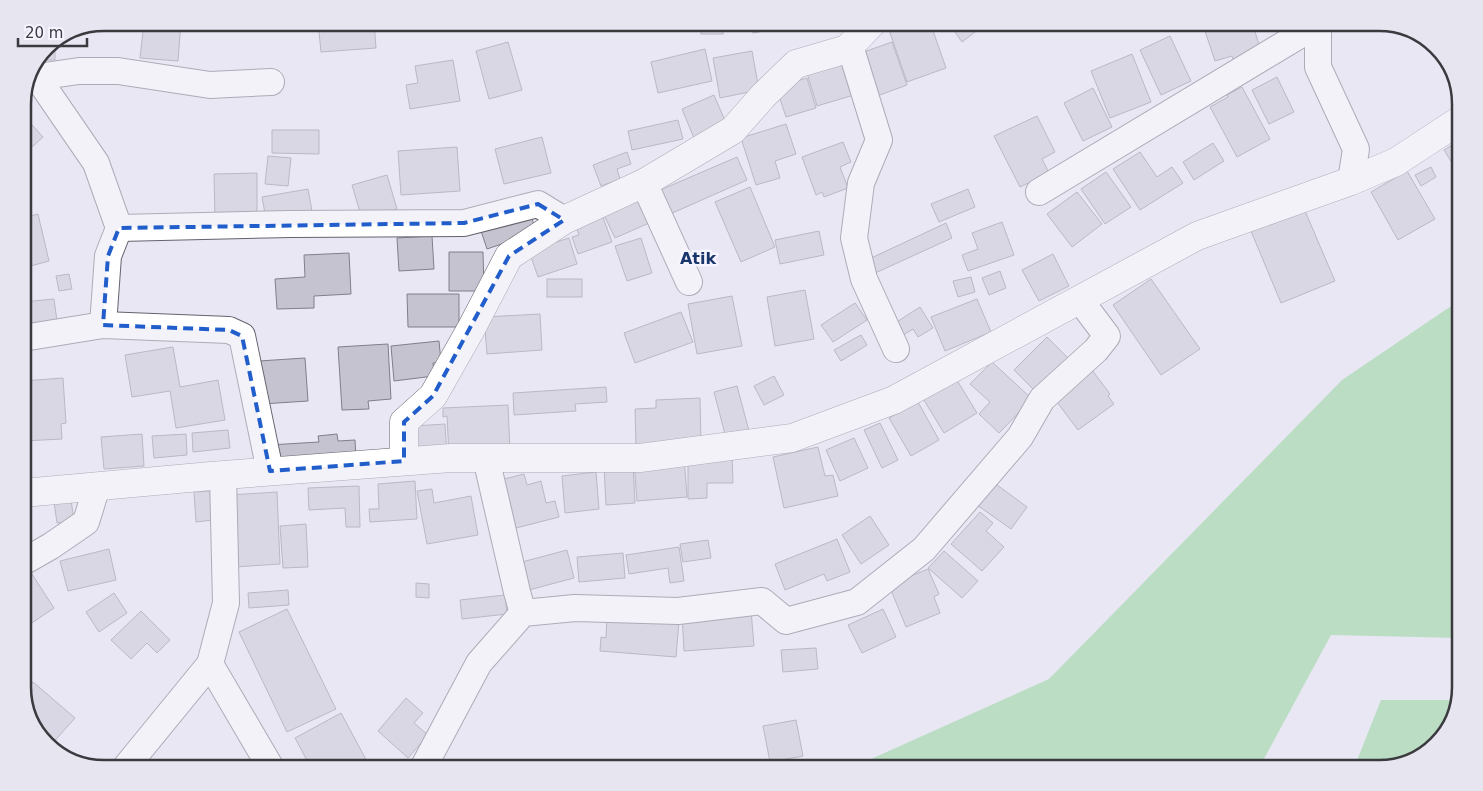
<svg xmlns="http://www.w3.org/2000/svg" width="1483" height="791" font-family="'DejaVu Sans',sans-serif">
<style>
.forest{fill:#82d188}
.building{fill:#c5c3d0;stroke:#817f8a}
.lines{fill:none;stroke-linecap:round;stroke-linejoin:round}
.minor-casing{stroke:#64636e;stroke-width:28}
.tertiary-casing{stroke:#64636e;stroke-width:29}
.minor{stroke:#fff;stroke-width:26}
.tertiary{stroke:#fff;stroke-width:28}
.marked{fill:none;stroke:#225ecb;stroke-width:4;stroke-dasharray:10 6;stroke-linejoin:round}
.labels{text-anchor:middle;stroke-width:5;stroke-linejoin:round;paint-order:stroke}
.quarter-label{font-size:16px;font-weight:bold;fill:#18366b;stroke:#f6f4ff}
.rim{fill:none;stroke:#3b3a3f;stroke-width:2.5}
</style>
<rect width="100%" height="100%" fill="#e9e7f4"/>
<g class="forest">
<polygon points="1460,300 1460,638 1331,635 1259,768 851,768 1049,679 1342,380"/>
<polygon points="1381,700 1457,700 1452,723 1420,757 1379,768 1354,768"/>
</g>
<g class="building">
<polygon points="144,22 181,22 178,61 140,58"/>
<polygon points="318,22 374,22 376,48 321,52"/>
<rect x="701" y="22" width="22" height="12"/>
<polygon points="751,22 804,22 804,24 753,33"/>
<polygon points="809,22 836,22 811,30"/>
<polygon points="902,22 930,22 946,68 907,82 888,27"/>
<polygon points="948,22 988,22 962,42"/>
<polygon points="1222,22 1252,22 1261,51 1233,59 1232,56 1215,61 1204,28"/>
<polygon points="1170,36 1191,81 1161,95 1140,50"/>
<polygon points="508,42 522,90 489,99 476,51"/>
<polygon points="892,42 907,85 877,96 861,53"/>
<polygon points="55,44 55,60 44,60 44,52 47,46"/>
<polygon points="705,49 712,81 658,93 651,62"/>
<polygon points="752,51 759,90 720,98 713,58"/>
<polygon points="1132,54 1151,102 1110,118 1091,71"/>
<polygon points="453,60 460,101 410,109 406,85 418,83 415,66"/>
<polygon points="844,62 854,95 817,106 807,73"/>
<polygon points="1277,77 1294,112 1269,124 1252,90"/>
<polygon points="807,78 816,108 786,117 776,87"/>
<polygon points="1242,87 1270,139 1237,157 1210,107 1228,97 1227,95"/>
<polygon points="1093,88 1112,127 1083,141 1064,103"/>
<polygon points="714,95 726,123 696,143 682,109"/>
<polygon points="23,115 43,137 23,155"/>
<polygon points="1037,116 1055,152 1042,159 1049,173 1020,187 994,136"/>
<polygon points="678,120 683,139 632,150 628,131"/>
<polygon points="786,124 796,154 775,161 780,178 756,185 741,138"/>
<polygon points="272,130 319,130 319,154 272,153"/>
<polygon points="542,137 551,173 504,184 495,149"/>
<polygon points="1460,140 1460,176 1444,150"/>
<polygon points="843,142 851,162 840,167 848,188 824,197 822,192 816,195 802,157"/>
<polygon points="1213,143 1224,161 1194,180 1183,162"/>
<polygon points="457,147 460,191 401,195 398,151"/>
<polygon points="627,152 631,164 617,169 620,179 601,186 593,165"/>
<polygon points="1140,152 1157,177 1172,167 1183,183 1140,210 1113,169"/>
<polygon points="268,156 291,158 288,186 265,184"/>
<polygon points="737,157 747,180 668,215 658,191"/>
<polygon points="1431,167 1436,177 1421,186 1415,175"/>
<polygon points="1407,171 1435,219 1398,240 1371,192"/>
<polygon points="1106,172 1131,207 1105,224 1081,189"/>
<polygon points="257,173 257,220 215,220 214,174"/>
<polygon points="387,175 397,209 362,219 352,185"/>
<polygon points="750,187 775,247 741,262 715,202"/>
<polygon points="308,189 312,211 266,219 262,197"/>
<polygon points="968,189 975,207 939,222 931,204"/>
<polygon points="1077,192 1102,224 1072,247 1047,214"/>
<polygon points="644,194 656,220 615,238 603,213"/>
<polygon points="1305,211 1335,281 1281,303 1248,224 1266,217 1270,225"/>
<polygon points="601,212 612,242 578,254 572,237 579,235 574,221"/>
<polygon points="38,214 49,261 23,268 23,218"/>
<polygon points="530,214 537,232 487,249 481,231"/>
<polygon points="1002,222 1014,255 968,271 962,255 978,249 972,233"/>
<polygon points="946,223 952,238 873,274 867,260"/>
<polygon points="819,231 824,255 780,264 775,240"/>
<polygon points="432,236 434,269 399,271 397,238"/>
<polygon points="569,238 577,264 538,277 529,251"/>
<polygon points="641,238 652,273 627,281 615,246"/>
<polygon points="449,252 483,252 484,291 449,291"/>
<polygon points="349,253 351,294 314,296 314,308 277,309 275,279 305,277 304,255"/>
<polygon points="1053,254 1069,286 1039,301 1022,270"/>
<polygon points="1000,271 1006,288 989,295 982,278"/>
<polygon points="69,274 72,289 59,291 56,276"/>
<polygon points="971,277 975,292 958,297 953,281"/>
<rect x="547" y="279" width="35" height="18"/>
<polygon points="1151,279 1200,349 1161,375 1113,305"/>
<polygon points="805,290 814,339 775,346 767,297"/>
<polygon points="407,294 459,294 459,327 408,327"/>
<polygon points="732,296 742,346 697,354 688,304"/>
<polygon points="54,299 57,321 23,324 23,302"/>
<polygon points="977,299 991,332 945,351 931,317"/>
<polygon points="855,303 867,320 833,342 821,325"/>
<polygon points="920,307 933,328 918,337 913,329 900,337 892,325"/>
<polygon points="681,312 693,342 635,363 624,333"/>
<polygon points="540,314 542,350 487,354 484,317"/>
<polygon points="861,335 867,345 841,361 834,350"/>
<polygon points="1047,337 1070,360 1036,392 1014,370"/>
<polygon points="439,341 441,362 433,363 434,376 394,381 391,346"/>
<polygon points="388,344 391,399 368,401 369,409 342,410 338,347"/>
<polygon points="173,347 180,387 218,380 225,420 176,428 170,391 132,397 125,355"/>
<polygon points="305,358 308,401 262,404 259,361"/>
<polygon points="992,362 1032,399 999,433 979,414 990,402 970,384"/>
<polygon points="1092,370 1110,394 1108,396 1114,404 1078,430 1054,398"/>
<polygon points="774,376 784,395 764,405 754,386"/>
<polygon points="955,377 977,413 944,433 922,397"/>
<polygon points="63,378 66,423 61,424 62,439 23,441 23,381"/>
<polygon points="737,386 749,431 726,438 714,392"/>
<polygon points="606,387 607,402 575,404 576,411 514,415 513,393"/>
<polygon points="700,398 701,443 636,446 635,409 656,408 656,400"/>
<polygon points="918,402 939,440 911,456 889,418"/>
<polygon points="508,405 510,452 449,455 447,416 443,417 443,408"/>
<polygon points="880,423 898,460 882,468 864,430"/>
<polygon points="445,424 447,456 416,459 414,426"/>
<polygon points="228,430 230,448 193,452 192,433"/>
<polygon points="142,434 144,466 104,469 101,437"/>
<polygon points="186,434 187,455 154,458 152,436"/>
<polygon points="337,434 338,441 355,440 356,460 271,466 269,445 319,442 318,436"/>
<polygon points="854,438 868,468 840,481 826,450"/>
<polygon points="818,447 825,476 833,475 838,496 784,508 773,457"/>
<polygon points="688,455 732,455 733,483 707,483 707,498 688,499"/>
<polygon points="684,457 687,497 637,501 634,461"/>
<polygon points="633,465 635,503 606,505 604,466"/>
<polygon points="596,472 599,509 565,513 562,476"/>
<polygon points="524,474 527,485 541,481 546,503 555,501 559,517 516,528 504,479"/>
<polygon points="415,481 417,519 370,522 369,509 379,509 378,484"/>
<polygon points="993,482 1027,507 1011,529 977,505"/>
<polygon points="359,486 360,527 346,527 345,508 309,510 308,488"/>
<polygon points="432,489 434,503 471,496 478,535 427,544 417,491"/>
<polygon points="211,491 213,520 196,522 194,492"/>
<polygon points="70,492 74,521 57,523 53,495"/>
<polygon points="277,492 280,564 234,567 230,495"/>
<polygon points="980,512 993,523 986,531 1004,547 982,571 951,544"/>
<polygon points="870,516 889,545 861,564 842,535"/>
<polygon points="306,524 308,567 283,568 280,526"/>
<polygon points="837,539 850,572 827,581 824,574 785,590 775,564"/>
<polygon points="708,540 711,558 683,562 680,544"/>
<polygon points="679,547 684,581 670,583 668,568 629,574 626,555"/>
<polygon points="109,549 116,580 68,591 60,561"/>
<polygon points="567,550 574,578 529,590 522,562"/>
<polygon points="944,551 978,581 962,598 928,568"/>
<polygon points="623,553 625,578 579,582 577,557"/>
<polygon points="28,568 54,608 23,629 23,572"/>
<polygon points="928,569 939,594 934,597 940,613 906,627 889,585"/>
<polygon points="416,583 429,584 429,598 416,597"/>
<polygon points="288,590 289,605 249,608 248,593"/>
<polygon points="114,593 127,613 99,632 86,612"/>
<polygon points="505,595 507,614 462,619 460,600"/>
<polygon points="287,609 336,709 287,732 239,632"/>
<polygon points="883,609 896,637 862,653 848,625"/>
<polygon points="751,610 754,646 684,651 682,615"/>
<polygon points="141,611 170,640 157,653 147,643 131,659 111,640"/>
<polygon points="607,616 679,621 676,657 600,651 601,637 606,638"/>
<polygon points="816,648 818,669 783,672 781,650"/>
<polygon points="33,682 75,718 51,745 36,732 23,694"/>
<polygon points="406,698 423,713 414,723 428,735 408,758 378,731"/>
<polygon points="341,713 370,767 379,762 382,768 311,768 295,738"/>
<polygon points="796,720 803,756 770,762 763,726"/>
</g>
<g class="lines">
<g class="minor-casing">
<g id="minor">
<polyline points="1318,22 1318,67 1356,149 1351,181"/>
<polyline points="850,46 879,140 861,183 854,238 864,279 896,349"/>
<polyline points="644,183 689,282"/>
<polyline points="1039,192 1318,24"/>
<polyline points="119,228 291,224 464,223 538,204 564,220"/>
<polyline points="103,325 108,256 119,228 96,163 37,77 79,71 118,71 210,85 271,82"/>
<polyline points="23,338 103,325 229,330 242,336 270,471"/>
<polyline points="486,458 517,592 523,613"/>
<polyline points="223,475 226,603 210,664 271,768"/>
<polyline points="23,562 51,546 86,522 97,486"/>
<polyline points="125,768 210,664"/>
<polyline points="423,768 479,663 523,613 575,608 678,611 762,601 786,621 857,602 924,549 1020,437 1042,399 1096,350 1107,336 1080,300"/>
</g>
</g>
<g class="tertiary-casing">
<g id="tertiary">
<polyline points="404,461 404,422 433,396 471,329 509,256 564,220 644,183 733,130 763,96 796,64 847,49 873,22"/>
<polyline points="23,493 211,476 451,458 640,458 792,438 894,400 1197,236 1351,181 1396,162 1460,120"/>
</g>
</g>
<use href="#minor" class="minor"/>
<use href="#tertiary" class="tertiary"/>
</g>
<path d="M0 0H1483V791H0ZM538 204 564 220 509 256 433 396 404 422V461L270 471 242 336 229 330 103 325 108 256 119 228 464 223Z" fill="#e9e7f4" fill-opacity=".55" fill-rule="evenodd"/>
<path class="marked" d="M538 204 564 220 509 256 433 396 404 422V461L270 471 242 336 229 330 103 325 108 256 119 228 464 223Z"/>
<g class="labels">
<g class="quarter-label">
<text x="698" y="264">Atik</text>
</g>
</g>
<path d="M0 0H1483V791H0ZM104 31H1379A73 73 0 0 1 1452 104V687A73 73 0 0 1 1379 760H104A73 73 0 0 1 31 687V104A73 73 0 0 1 104 31Z" fill="#e7e5f0" fill-rule="evenodd"/>
<path class="rim" d="M104 31H1379A73 73 0 0 1 1452 104V687A73 73 0 0 1 1379 760H104A73 73 0 0 1 31 687V104A73 73 0 0 1 104 31Z"/>
<path d="M18 38v8h69v-8" fill="none" stroke="#3b3a3f" stroke-width="2.5"/>
<text x="25" y="38" font-size="15" fill="#3b3a3f" stroke="#f6f4ff" stroke-width="4" paint-order="stroke">20 m</text>
</svg>
